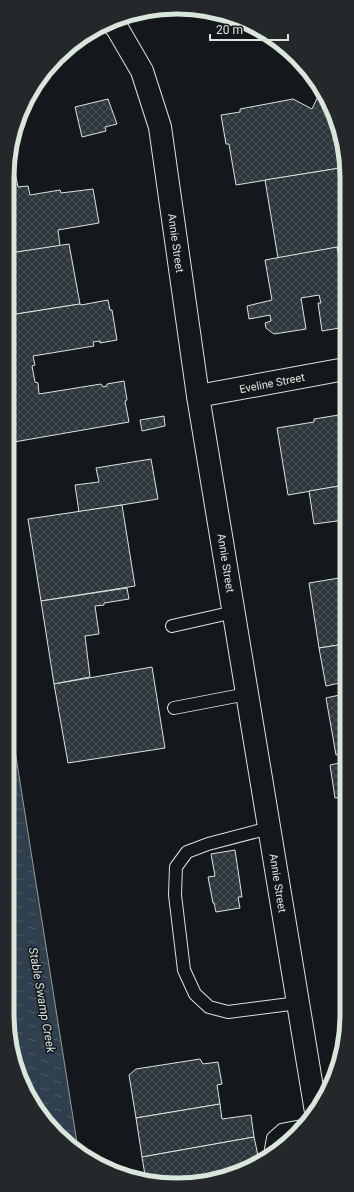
<svg xmlns="http://www.w3.org/2000/svg" width="354" height="1192" font-family="Roboto,sans-serif">
<style>
.water{fill:url(#water-ripples);stroke:#939e99}
.building{fill:url(#building-cross-hatch);stroke:#d8e6dc}
.lines{fill:none;stroke-linecap:round;stroke-linejoin:round}
.service-casing{stroke:#d8e6dc;stroke-width:14}
.minor-casing{stroke:#d8e6dc;stroke-width:24}
.tertiary-casing{stroke:#d8e6dc;stroke-width:24}
.service{stroke:#14181c;stroke-width:12}
.minor{stroke:#14181c;stroke-width:22}
.tertiary{stroke:#14181c;stroke-width:22}
.labels{text-anchor:middle;stroke-width:3;stroke-linejoin:round;paint-order:stroke}
.street-label{font-size:11px;fill:#d8e6dc;stroke:#14181c}
.water-label{font-size:12px;font-style:italic;fill:#d8e6dc;stroke:#14181c}
.rim{fill:none;stroke:#d8e6dc;stroke-width:5}
</style>
<defs>
<pattern id="water-ripples" width="26" height="14" patternUnits="userSpaceOnUse"><rect width="26" height="14" fill="#2f3f4d"/><path d="M2 4q2-2 4 0t4 0M15 11q2-2 4 0t4 0" fill="none" stroke="#4c5b66"/></pattern>
<pattern id="building-cross-hatch" width="8" height="8" patternUnits="userSpaceOnUse"><rect width="8" height="8" fill="#2c363c"/><path d="M0 0l8 8M0 8l8-8" fill="none" stroke="#4a5358"/></pattern>
</defs>
<rect width="100%" height="100%" fill="#14181c"/>
<polygon class="water" points="8,706 78,1149 49,1127 20,1080 7,1015"/>
<g class="building">
<polygon points="321,90 334,112 346,155 346,167 236,185 229,144 226,144 221,115 240,112 240,109 293,99 312,109"/>
<polygon points="108,99 117,124 105,127 106,131 82,137 75,107"/>
<polygon points="346,167 345,246 278,258 265,180"/>
<polygon points="10,172 15,172 18,187 28,186 30,195 60,190 61,193 93,189 99,223 58,230 60,246 10,253"/>
<polygon points="69,244 80,304 10,315 10,253"/>
<polygon points="345,246 345,293 337,247"/>
<polygon points="337,247 345,293 345,327 322,331 318,303 321,303 319,295 301,298 306,329 274,334 266,328 265,323 271,321 270,315 249,319 247,306 272,300 265,260"/>
<polygon points="108,300 110,310 112,310 117,340 100,343 100,341 93,342 94,346 33,356 35,365 32,366 35,382 38,383 39,394 101,384 103,387 107,386 107,384 124,381 127,400 125,401 129,422 14,442 9,414 10,315 80,304 81,305"/>
<polygon points="345,414 345,485 288,495 277,428 314,422 314,419"/>
<polygon points="164,416 165,426 142,431 140,420"/>
<polygon points="151,459 158,499 79,512 75,485 99,482 96,468"/>
<polygon points="345,485 345,520 314,524 309,491"/>
<polygon points="122,505 135,586 41,601 28,519"/>
<polygon points="345,577 345,644 319,648 309,583"/>
<polygon points="127,588 129,599 104,603 104,605 95,606 99,634 85,636 90,677 54,684 41,601"/>
<polygon points="345,644 344,682 326,686 319,648"/>
<polygon points="152,667 165,748 68,763 54,684"/>
<polygon points="344,694 344,753 336,755 326,698"/>
<polygon points="344,762 344,797 335,798 330,765"/>
<polygon points="235,850 242,897 238,897 240,908 216,912 214,903 213,903 208,877 215,876 211,854"/>
<polygon points="200,1059 203,1064 218,1062 222,1084 217,1085 220,1104 136,1118 129,1075 136,1069"/>
<polygon points="220,1104 222,1119 251,1115 254,1137 142,1157 136,1118"/>
<polygon points="254,1137 259,1160 231,1167 232,1174 224,1178 213,1180 155,1184 146,1181 142,1157"/>
</g>
<g class="lines">
<g class="service-casing">
<g id="service">
<polyline points="172,626 234,612"/>
<polyline points="174,708 247,694"/>
<polyline points="269,828 208,844 187,852 176,867 175,895 184,970 195,994 209,1007 228,1012 298,1003"/>
<polyline points="270,1155 273,1138 282,1130 303,1126"/>
</g>
</g>
<g class="minor-casing">
<polyline id="minor" points="198,396 345,369"/>
</g>
<g class="tertiary-casing">
<polyline id="tertiary" points="112,23 117,28 142,71 160,127 198,396 316,1112"/>
</g>
<use href="#service" class="service"/>
<use href="#minor" class="minor"/>
<use href="#tertiary" class="tertiary"/>
</g>
<g class="labels">
<g class="street-label">
<text transform="translate(176 243) rotate(82)" y="4">Annie Street</text>
<text transform="translate(272 383) rotate(-11)" y="4">Eveline Street</text>
<text transform="translate(226 563) rotate(81)" y="4">Annie Street</text>
<text transform="translate(278 883) rotate(81)" y="4">Annie Street</text>
</g>
<g class="water-label">
<text transform="translate(42 1000) rotate(80)" y="4">Stable Swamp Creek</text>
</g>
</g>
<path d="M0 0H354V1192H0ZM177 14H177A163 163 0 0 1 340 177V1015A163 163 0 0 1 177 1178H177A163 163 0 0 1 14 1015V177A163 163 0 0 1 177 14Z" fill="#24282b" fill-rule="evenodd"/>
<path class="rim" d="M177 14H177A163 163 0 0 1 340 177V1015A163 163 0 0 1 177 1178H177A163 163 0 0 1 14 1015V177A163 163 0 0 1 177 14Z"/>
<path d="M210 34v6h78v-6" fill="none" stroke="#d8e6dc" stroke-width="2"/>
<text x="216" y="34" font-size="12" fill="#d8e6dc" stroke="#14181c" stroke-width="3" paint-order="stroke">20 m</text>
</svg>
